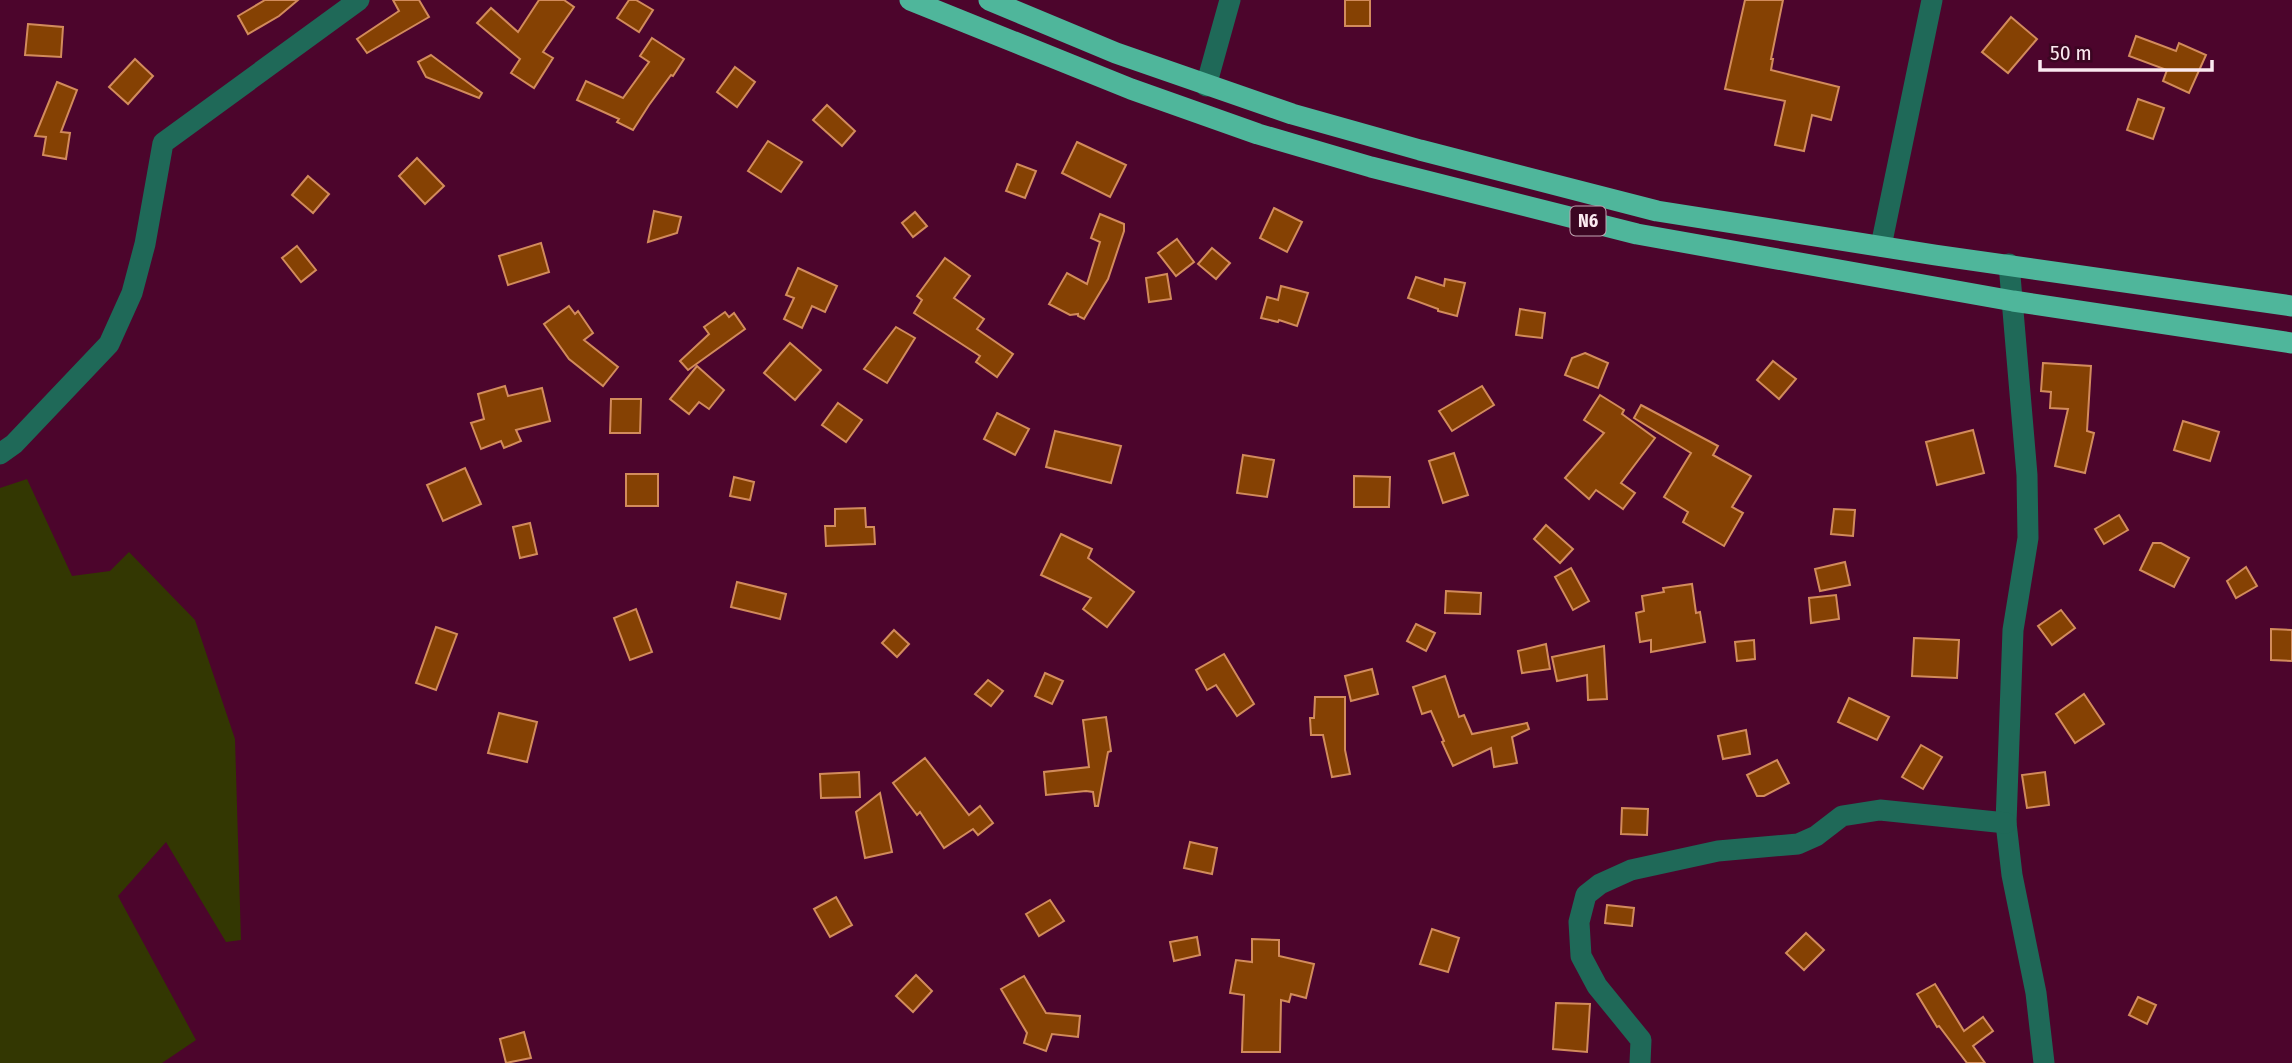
<svg xmlns="http://www.w3.org/2000/svg" width="2292" height="1063" font-family="'Fira Sans Condensed',sans-serif">
<style>
.green{fill:#333702}
.building{fill:#854103;stroke:#d28b5c;stroke-width:2}
.lines{fill:none;stroke-linecap:round;stroke-linejoin:round}
.minor{stroke:#1f6958;stroke-width:21}
.highway{stroke:#4fb69b;stroke-width:21}
.labels{text-anchor:middle;stroke-width:7;stroke-linejoin:round;paint-order:stroke}
.shield{fill:#3b0622;stroke:#c1a5b2;stroke-width:2}
.shield-label{font-size:18px;font-weight:bold;fill:#fbe9f0}
</style>
<rect width="100%" height="100%" fill="#4c052c"/>
<polygon class="green" points="27,479 72,576 110,571 129,552 195,620 235,739 241,940 226,942 166,842 118,896 196,1040 162,1063 0,1063 0,488"/>
<g class="building">
<polygon points="265,0 298,0 279,16 248,34 238,16"/>
<polygon points="393,0 419,0 429,17 367,53 357,39 399,11"/>
<polygon points="539,0 564,0 574,7 543,52 553,58 534,88 511,73 520,59 477,23 491,8 518,32"/>
<polygon points="629,0 636,0 653,10 639,32 617,18"/>
<rect x="1345" y="0" width="25" height="26"/>
<polygon points="1745,0 1783,0 1771,59 1773,59 1771,70 1839,87 1831,120 1812,115 1804,151 1775,145 1785,101 1725,89"/>
<polygon points="2011,17 2037,39 2008,73 1982,52"/>
<polygon points="28,24 63,27 61,57 25,55"/>
<polygon points="2136,36 2176,51 2179,43 2206,55 2189,93 2163,81 2167,70 2129,56"/>
<polygon points="652,38 684,59 673,76 671,75 649,105 633,130 617,122 619,119 577,100 586,81 623,98 649,62 640,56"/>
<polygon points="431,55 482,93 479,98 426,77 418,62"/>
<polygon points="135,59 153,76 128,104 109,87"/>
<polygon points="735,67 755,82 737,107 717,92"/>
<polygon points="57,82 77,90 61,132 70,133 66,159 43,155 46,137 35,136"/>
<polygon points="2138,99 2164,108 2153,139 2127,130"/>
<polygon points="827,105 855,131 842,146 813,120"/>
<polygon points="768,141 802,162 781,192 748,171"/>
<polygon points="1077,142 1126,165 1110,197 1062,173"/>
<polygon points="417,158 444,186 425,204 399,176"/>
<polygon points="1017,164 1036,171 1025,198 1006,191"/>
<polygon points="308,176 329,194 313,213 292,195"/>
<polygon points="1274,208 1302,222 1287,252 1260,238"/>
<polygon points="654,211 681,217 677,233 648,242"/>
<polygon points="915,212 927,226 913,237 902,223"/>
<polygon points="1100,214 1124,224 1124,231 1108,279 1084,319 1078,316 1078,314 1070,315 1049,304 1067,273 1087,284 1100,242 1091,238"/>
<polygon points="1177,239 1194,262 1176,276 1158,253"/>
<polygon points="541,243 549,272 508,285 499,256"/>
<polygon points="297,246 316,270 301,282 282,258"/>
<polygon points="1212,248 1230,263 1216,279 1198,264"/>
<polygon points="945,258 970,276 954,298 984,319 977,329 1013,354 997,377 976,362 980,356 914,313 922,300 917,296"/>
<polygon points="798,268 837,286 825,312 812,306 802,328 784,319 794,298 786,295"/>
<polygon points="1167,274 1171,299 1149,302 1146,278"/>
<polygon points="1416,277 1444,286 1445,279 1465,283 1457,316 1438,311 1438,309 1408,298"/>
<polygon points="1281,286 1308,293 1297,326 1279,320 1278,322 1261,318 1267,297 1278,300"/>
<polygon points="569,306 575,314 578,311 593,333 584,340 618,367 603,386 569,359 544,324"/>
<polygon points="1520,309 1545,313 1542,338 1516,335"/>
<polygon points="725,312 729,317 734,313 745,329 688,370 680,361 709,334 704,327"/>
<polygon points="896,327 915,338 887,383 864,369"/>
<polygon points="790,343 821,370 795,400 764,373"/>
<polygon points="1585,353 1608,363 1598,388 1565,375 1572,358"/>
<polygon points="1773,361 1796,379 1779,399 1757,380"/>
<polygon points="2043,363 2091,366 2087,431 2094,433 2085,473 2055,466 2068,409 2050,408 2051,392 2041,391"/>
<polygon points="697,366 724,390 709,409 699,402 689,414 670,399"/>
<polygon points="505,386 508,396 542,388 550,421 516,430 521,441 504,448 501,441 481,449 471,423 484,419 478,394"/>
<polygon points="1482,386 1494,405 1452,431 1439,411"/>
<polygon points="1600,395 1624,410 1622,414 1655,438 1621,483 1635,493 1623,509 1596,490 1589,499 1565,478 1604,433 1584,420"/>
<polygon points="611,399 641,399 640,433 610,433"/>
<polygon points="838,403 862,420 846,442 822,425"/>
<polygon points="1641,405 1718,446 1713,455 1751,476 1732,507 1743,513 1724,546 1683,522 1688,512 1664,497 1691,453 1634,418"/>
<polygon points="997,413 1029,429 1015,455 984,439"/>
<polygon points="2183,421 2219,432 2210,461 2174,450"/>
<polygon points="1973,430 1984,473 1937,485 1926,442"/>
<polygon points="1055,431 1121,446 1111,483 1046,467"/>
<polygon points="1454,453 1468,495 1443,503 1429,461"/>
<polygon points="1243,455 1274,460 1267,497 1237,493"/>
<polygon points="465,468 481,504 443,521 427,485"/>
<rect x="626" y="474" width="32" height="32"/>
<polygon points="1354,476 1390,477 1389,507 1354,507"/>
<polygon points="734,477 754,482 750,500 730,496"/>
<polygon points="865,508 866,527 874,527 875,544 826,546 825,526 835,526 835,509"/>
<polygon points="1834,509 1855,510 1853,536 1831,534"/>
<polygon points="2119,515 2128,530 2104,544 2095,529"/>
<polygon points="530,523 537,554 520,558 513,527"/>
<polygon points="1546,525 1573,549 1560,563 1534,539"/>
<polygon points="1061,534 1092,549 1088,558 1134,592 1107,627 1083,609 1091,598 1041,575"/>
<polygon points="2153,543 2161,543 2189,558 2174,587 2140,570"/>
<polygon points="1845,562 1850,585 1820,591 1815,569"/>
<polygon points="2246,567 2257,586 2236,598 2227,581"/>
<polygon points="1571,568 1589,601 1573,610 1555,577"/>
<polygon points="737,582 786,594 780,619 731,607"/>
<polygon points="1692,584 1696,613 1700,612 1705,642 1651,652 1651,640 1640,642 1636,613 1644,611 1642,596 1664,592 1663,588"/>
<polygon points="1446,591 1481,593 1480,614 1445,613"/>
<polygon points="1836,595 1839,619 1811,623 1809,598"/>
<polygon points="636,609 652,652 630,660 614,618"/>
<polygon points="2061,610 2075,628 2052,645 2038,626"/>
<polygon points="1416,624 1435,633 1426,651 1407,641"/>
<polygon points="436,627 457,634 436,690 416,683"/>
<polygon points="2271,629 2292,630 2292,661 2271,660"/>
<polygon points="894,630 909,644 897,657 882,643"/>
<polygon points="1914,638 1959,640 1957,678 1912,676"/>
<polygon points="1754,640 1755,659 1737,661 1735,642"/>
<polygon points="1546,644 1550,669 1522,673 1518,651"/>
<polygon points="1604,646 1607,699 1588,700 1587,675 1557,681 1552,657"/>
<polygon points="1224,654 1254,704 1237,716 1216,685 1207,690 1196,670"/>
<polygon points="1372,669 1378,694 1351,701 1345,676"/>
<polygon points="1045,673 1063,681 1052,704 1035,696"/>
<polygon points="1445,676 1459,717 1464,715 1472,734 1527,723 1529,729 1512,737 1517,763 1494,767 1491,748 1453,766 1442,742 1444,741 1431,711 1422,714 1413,687"/>
<polygon points="988,680 1003,691 991,706 975,694"/>
<polygon points="2084,694 2104,724 2075,743 2056,714"/>
<polygon points="1315,697 1345,697 1345,750 1350,774 1332,777 1323,735 1311,735 1310,718 1314,718"/>
<polygon points="1849,698 1889,717 1877,740 1838,722"/>
<polygon points="499,713 537,722 527,762 488,753"/>
<polygon points="1106,717 1111,751 1108,752 1098,806 1095,806 1093,792 1086,791 1046,795 1044,772 1089,767 1083,720"/>
<polygon points="1746,730 1750,754 1723,759 1718,736"/>
<polygon points="1921,745 1942,757 1923,789 1902,777"/>
<polygon points="925,758 969,815 980,806 993,823 978,835 973,829 944,848 920,812 917,815 893,783"/>
<polygon points="1777,760 1789,783 1764,796 1757,796 1747,775"/>
<polygon points="859,772 860,797 821,798 820,774"/>
<polygon points="2045,772 2049,805 2027,808 2022,775"/>
<polygon points="880,793 892,852 865,858 856,812"/>
<polygon points="1622,808 1648,809 1647,835 1621,834"/>
<polygon points="1190,842 1217,848 1212,874 1184,868"/>
<polygon points="836,897 852,925 830,937 814,909"/>
<polygon points="1050,900 1064,921 1039,936 1026,914"/>
<polygon points="1607,905 1634,908 1632,926 1605,923"/>
<polygon points="1432,929 1459,938 1448,972 1420,964"/>
<polygon points="1806,933 1824,950 1804,970 1786,953"/>
<polygon points="1197,937 1200,955 1174,961 1170,942"/>
<polygon points="1252,939 1279,940 1279,956 1314,964 1306,998 1291,994 1289,1002 1281,1000 1280,1052 1242,1052 1244,995 1230,993 1236,960 1252,962"/>
<polygon points="916,975 932,991 913,1012 896,996"/>
<polygon points="1024,976 1046,1013 1080,1016 1078,1037 1052,1034 1046,1051 1024,1043 1027,1033 1001,989"/>
<polygon points="1935,984 1964,1031 1983,1017 1993,1031 1973,1046 1985,1063 1967,1063 1939,1026 1937,1027 1917,994"/>
<polygon points="2138,997 2156,1005 2147,1024 2129,1015"/>
<polygon points="1556,1003 1590,1004 1587,1052 1553,1049"/>
<polygon points="524,1032 531,1058 506,1063 500,1039"/>
</g>
<g class="lines">
<g class="minor">
<polyline points="1206,86 1230,0"/>
<polyline points="1881,246 1932,0"/>
<polyline points="2009,264 2027,475 2028,538 2013,630 2006,823 2012,875 2036,993 2044,1063"/>
<polyline points="0,454 14,444 109,344 132,293 145,244 163,143 359,0"/>
<polyline points="1640,1063 1641,1040 1597,986 1581,956 1579,922 1586,895 1600,884 1631,870 1718,851 1798,844 1816,836 1842,816 1880,810 2006,823"/>
</g>
<g class="highway">
<polyline points="910,0 1131,89 1258,134 1371,167 1637,234 2013,301 2292,343"/>
<polyline points="989,0 1116,53 1292,114 1420,150 1657,211 1935,255 2292,306"/>
</g>
</g>
<g class="labels">
<rect class="shield" x="1570.5" y="206.5" width="35" height="29" rx="5"/>
<g class="shield-label">
<text x="1588" y="227">N6</text>
</g>
</g>
<path d="M2040 60v10h172v-10" fill="none" stroke="#fbe9f0" stroke-width="3.5"/>
<text x="2050" y="60" font-size="21" fill="#fbe9f0" stroke="#3b0622" stroke-width="5" paint-order="stroke">50 m</text>
</svg>
